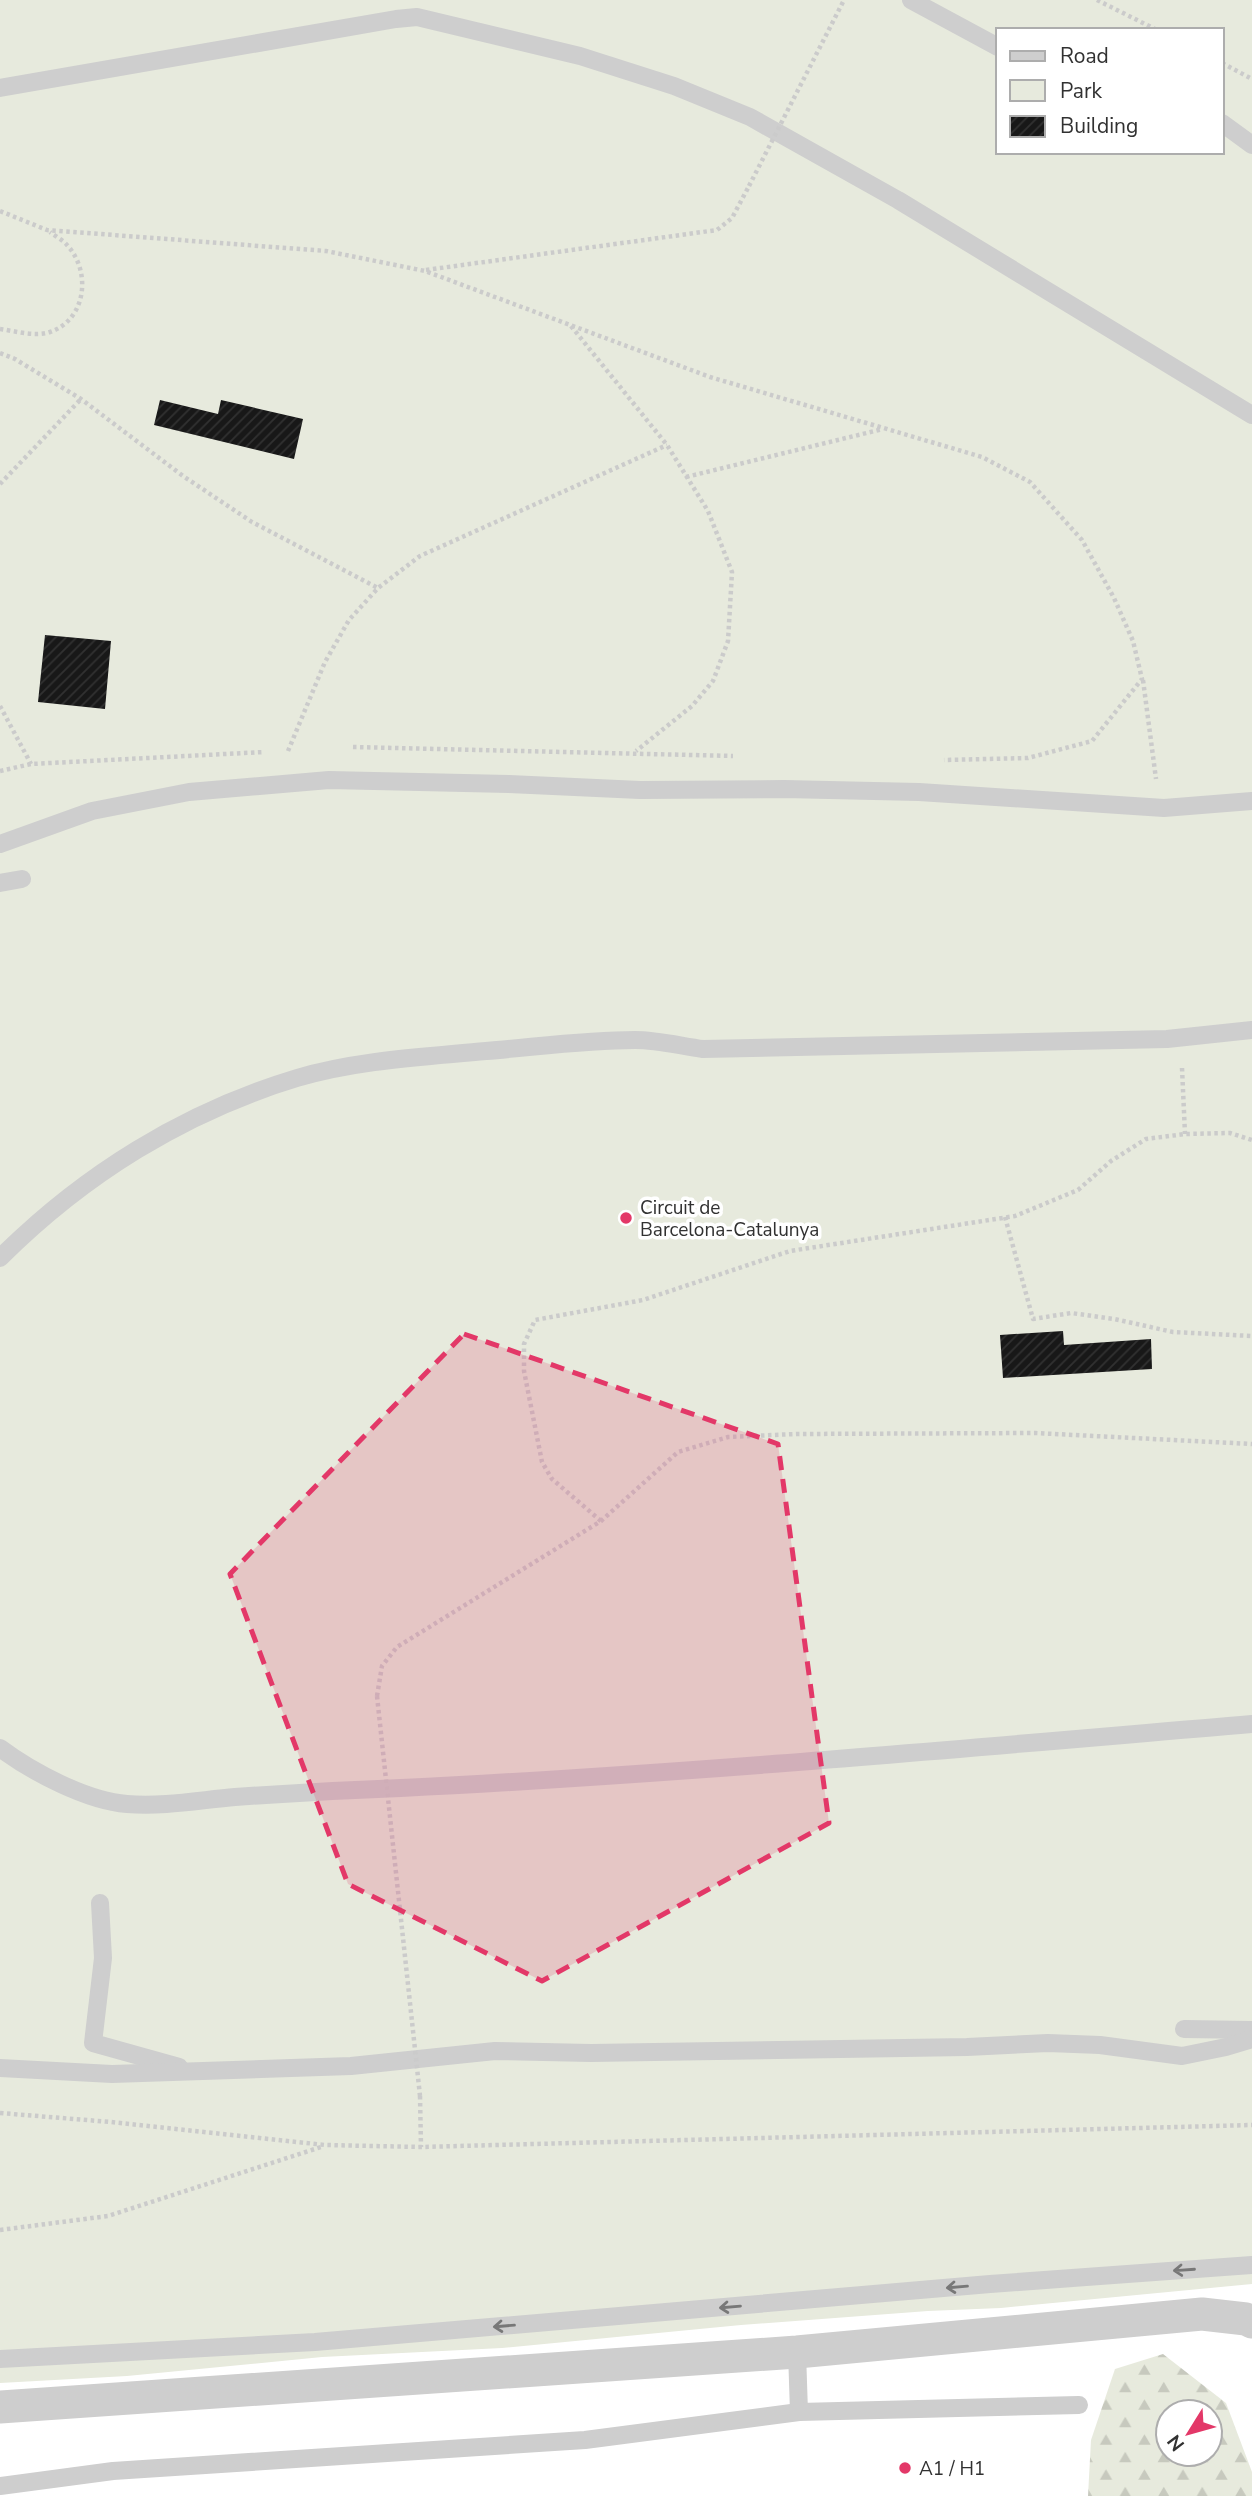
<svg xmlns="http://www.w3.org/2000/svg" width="1252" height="2496" font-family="'Nunito Sans',sans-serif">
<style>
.forest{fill:url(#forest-firs);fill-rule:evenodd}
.green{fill:#e7eadd;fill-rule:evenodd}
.building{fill:url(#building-hatch)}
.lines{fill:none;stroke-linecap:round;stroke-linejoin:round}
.path{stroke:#cbcbcb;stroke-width:4.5;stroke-dasharray:3.5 3.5;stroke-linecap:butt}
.service{stroke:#cecece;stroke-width:18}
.minor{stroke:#cecece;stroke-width:33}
.path-bridge{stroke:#cbcbcb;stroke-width:4.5;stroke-dasharray:3.5 3.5;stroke-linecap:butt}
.oneway{stroke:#787878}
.marked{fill:#e33868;fill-opacity:0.2;stroke:#e33868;stroke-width:5;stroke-dasharray:14 9;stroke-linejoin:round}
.poi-dot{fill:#e33868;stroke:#fff;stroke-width:2.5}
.labels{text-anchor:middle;stroke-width:7;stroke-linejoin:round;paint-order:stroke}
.poi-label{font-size:19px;fill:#313131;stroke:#fff;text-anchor:start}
</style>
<defs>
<pattern id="forest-firs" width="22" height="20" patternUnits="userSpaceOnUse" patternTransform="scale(1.75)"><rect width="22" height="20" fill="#e7eadd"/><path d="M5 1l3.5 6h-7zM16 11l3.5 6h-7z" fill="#c7c9be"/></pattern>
<pattern id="building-hatch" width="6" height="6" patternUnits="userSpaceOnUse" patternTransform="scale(1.75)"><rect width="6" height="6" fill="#181818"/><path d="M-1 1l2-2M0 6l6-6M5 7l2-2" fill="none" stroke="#313131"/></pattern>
</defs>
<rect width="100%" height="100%" fill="#fff"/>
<path class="forest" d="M1163 2354 1226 2403 1252 2472V2496H1088L1091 2440 1115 2369ZM1210 2412V2454H1168V2412Z"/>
<path class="green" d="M0 0H1252V2284L1001 2308 928 2311 741 2325 502 2348 322 2357 127 2376 0 2383ZM998 30H1222V152H998Z"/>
<g class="building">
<polygon points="160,400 218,414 221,400 303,419 294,459 154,425"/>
<polygon points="45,635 111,641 105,709 38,702"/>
<polygon points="1063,1331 1064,1345 1151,1339 1152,1369 1003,1378 1000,1335"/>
</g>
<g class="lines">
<g class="path">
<polyline points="1097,0 1157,30"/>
<polyline points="1222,63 1252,79"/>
<polyline points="0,211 47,230 326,251 425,271 710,377 982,457 1030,482 1082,540 1114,598 1133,641 1142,679 1092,741 1028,758 944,760"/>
<polyline points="426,270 717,230 732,218 749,186"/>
<polyline points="571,326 667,445 708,511 732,572 728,641 713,681 692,706 636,751"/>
<path d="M0 329C15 331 35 337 50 332 86 320 92 272 67 245 63 240 55 236 50 232"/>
<polyline points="0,353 15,359 81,399 183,476 252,522 378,588"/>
<polyline points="686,477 883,429"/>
<polyline points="0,484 81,399"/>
<polyline points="1143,680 1156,779"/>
<polyline points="0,706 31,764"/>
<polyline points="353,747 733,756"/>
<polyline points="288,751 325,662 349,620 378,588 420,556 667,445"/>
<polyline points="0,771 31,764 264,752"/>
<polyline points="1182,1068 1185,1134"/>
<polyline points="1005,1217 1033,1319 1071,1313 1114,1319 1173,1332 1252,1336"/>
<polyline points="601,1521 552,1479 542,1462 524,1371 524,1344 535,1320 643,1300 790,1251 1015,1216 1078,1190 1111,1161 1146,1139 1185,1134 1230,1133 1252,1140"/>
<polyline points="377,1696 382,1666 397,1647 601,1521 678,1452 728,1437 796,1434 1035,1433 1252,1444"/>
<polyline points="420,2096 421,2147"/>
<polyline points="0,2113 111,2122 325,2145 421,2147 1252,2125"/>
<polyline points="0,2230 108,2216 321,2147"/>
</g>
<g class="service">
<polyline points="911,0 998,47"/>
<polyline points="0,88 396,19 417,17 580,56 674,86 750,117 898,200 1252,415"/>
<polyline points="1222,123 1252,145"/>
<polyline points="0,844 92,811 189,792 329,780 509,784 640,790 784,789 919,792 1164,808 1252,801"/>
<polyline points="0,883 22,879"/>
<path d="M0 1258C83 1175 184 1112 297 1078 358 1060 424 1057 486 1051 536 1047 585 1040 635 1040 657 1040 681 1046 703 1049L1167 1039 1252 1030"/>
<path d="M0 1748C32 1772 87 1801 127 1804 163 1807 200 1800 235 1797 290 1793 345 1790 401 1788 685 1774 968 1748 1252 1724"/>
<polyline points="100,1903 103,1958 93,2043 179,2067"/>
<polyline points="1184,2029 1252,2030"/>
<polyline points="0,2068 112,2074 351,2066 495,2051 591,2053 967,2047 1048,2043 1100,2045 1182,2056 1226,2047 1252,2039"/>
<polyline points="797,2352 799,2412"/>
<polyline points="0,2359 315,2342 990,2284 1252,2265"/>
<polyline points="0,2486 113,2471 585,2440 799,2412 1079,2405"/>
</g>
<polyline class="minor" points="0,2407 797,2352 1202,2314 1246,2319 1252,2322"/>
<g class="path-bridge">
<polyline points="749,186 844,0"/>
<polyline points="377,1696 420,2096"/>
</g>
</g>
<defs><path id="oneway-shaft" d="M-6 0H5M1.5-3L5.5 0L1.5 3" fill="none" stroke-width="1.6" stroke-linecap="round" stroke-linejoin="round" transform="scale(1.75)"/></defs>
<g class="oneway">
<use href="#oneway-shaft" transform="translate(1184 2270) rotate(176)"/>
<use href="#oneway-shaft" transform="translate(957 2287) rotate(175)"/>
<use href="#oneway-shaft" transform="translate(730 2307) rotate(175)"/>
<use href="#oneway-shaft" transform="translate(504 2326) rotate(175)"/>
</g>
<path class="marked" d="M464 1334 778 1444 829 1823 542 1981 348 1884 230 1574Z"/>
<g class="poi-dot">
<circle cx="626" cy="1218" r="7"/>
<circle cx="905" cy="2468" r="7"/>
</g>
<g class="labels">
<g class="poi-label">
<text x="640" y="1214">Circuit de<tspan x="640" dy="22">Barcelona-Catalunya</tspan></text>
<text x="919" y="2475">A1 / H1</text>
</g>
</g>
<rect x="996" y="28" width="228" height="126" fill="#ffffff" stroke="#adadad" stroke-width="2"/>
<rect x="1010" y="51" width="35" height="10" fill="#cecece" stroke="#adadad" stroke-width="2"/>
<text x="1060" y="63" font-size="21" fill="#313131">Road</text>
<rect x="1010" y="80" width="35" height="21" fill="#e7eadd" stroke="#adadad" stroke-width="2"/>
<text x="1060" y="98" font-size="21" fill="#313131">Park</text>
<rect x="1010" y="116" width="35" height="21" fill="url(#building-hatch)" stroke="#adadad" stroke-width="2"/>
<text x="1060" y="133" font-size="21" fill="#313131">Building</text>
<g transform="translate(1189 2433) rotate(233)"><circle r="33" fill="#ffffff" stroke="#adadad" stroke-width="2"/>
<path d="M0-5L12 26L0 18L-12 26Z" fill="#e33868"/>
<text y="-10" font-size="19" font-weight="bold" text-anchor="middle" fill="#313131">N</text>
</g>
</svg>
